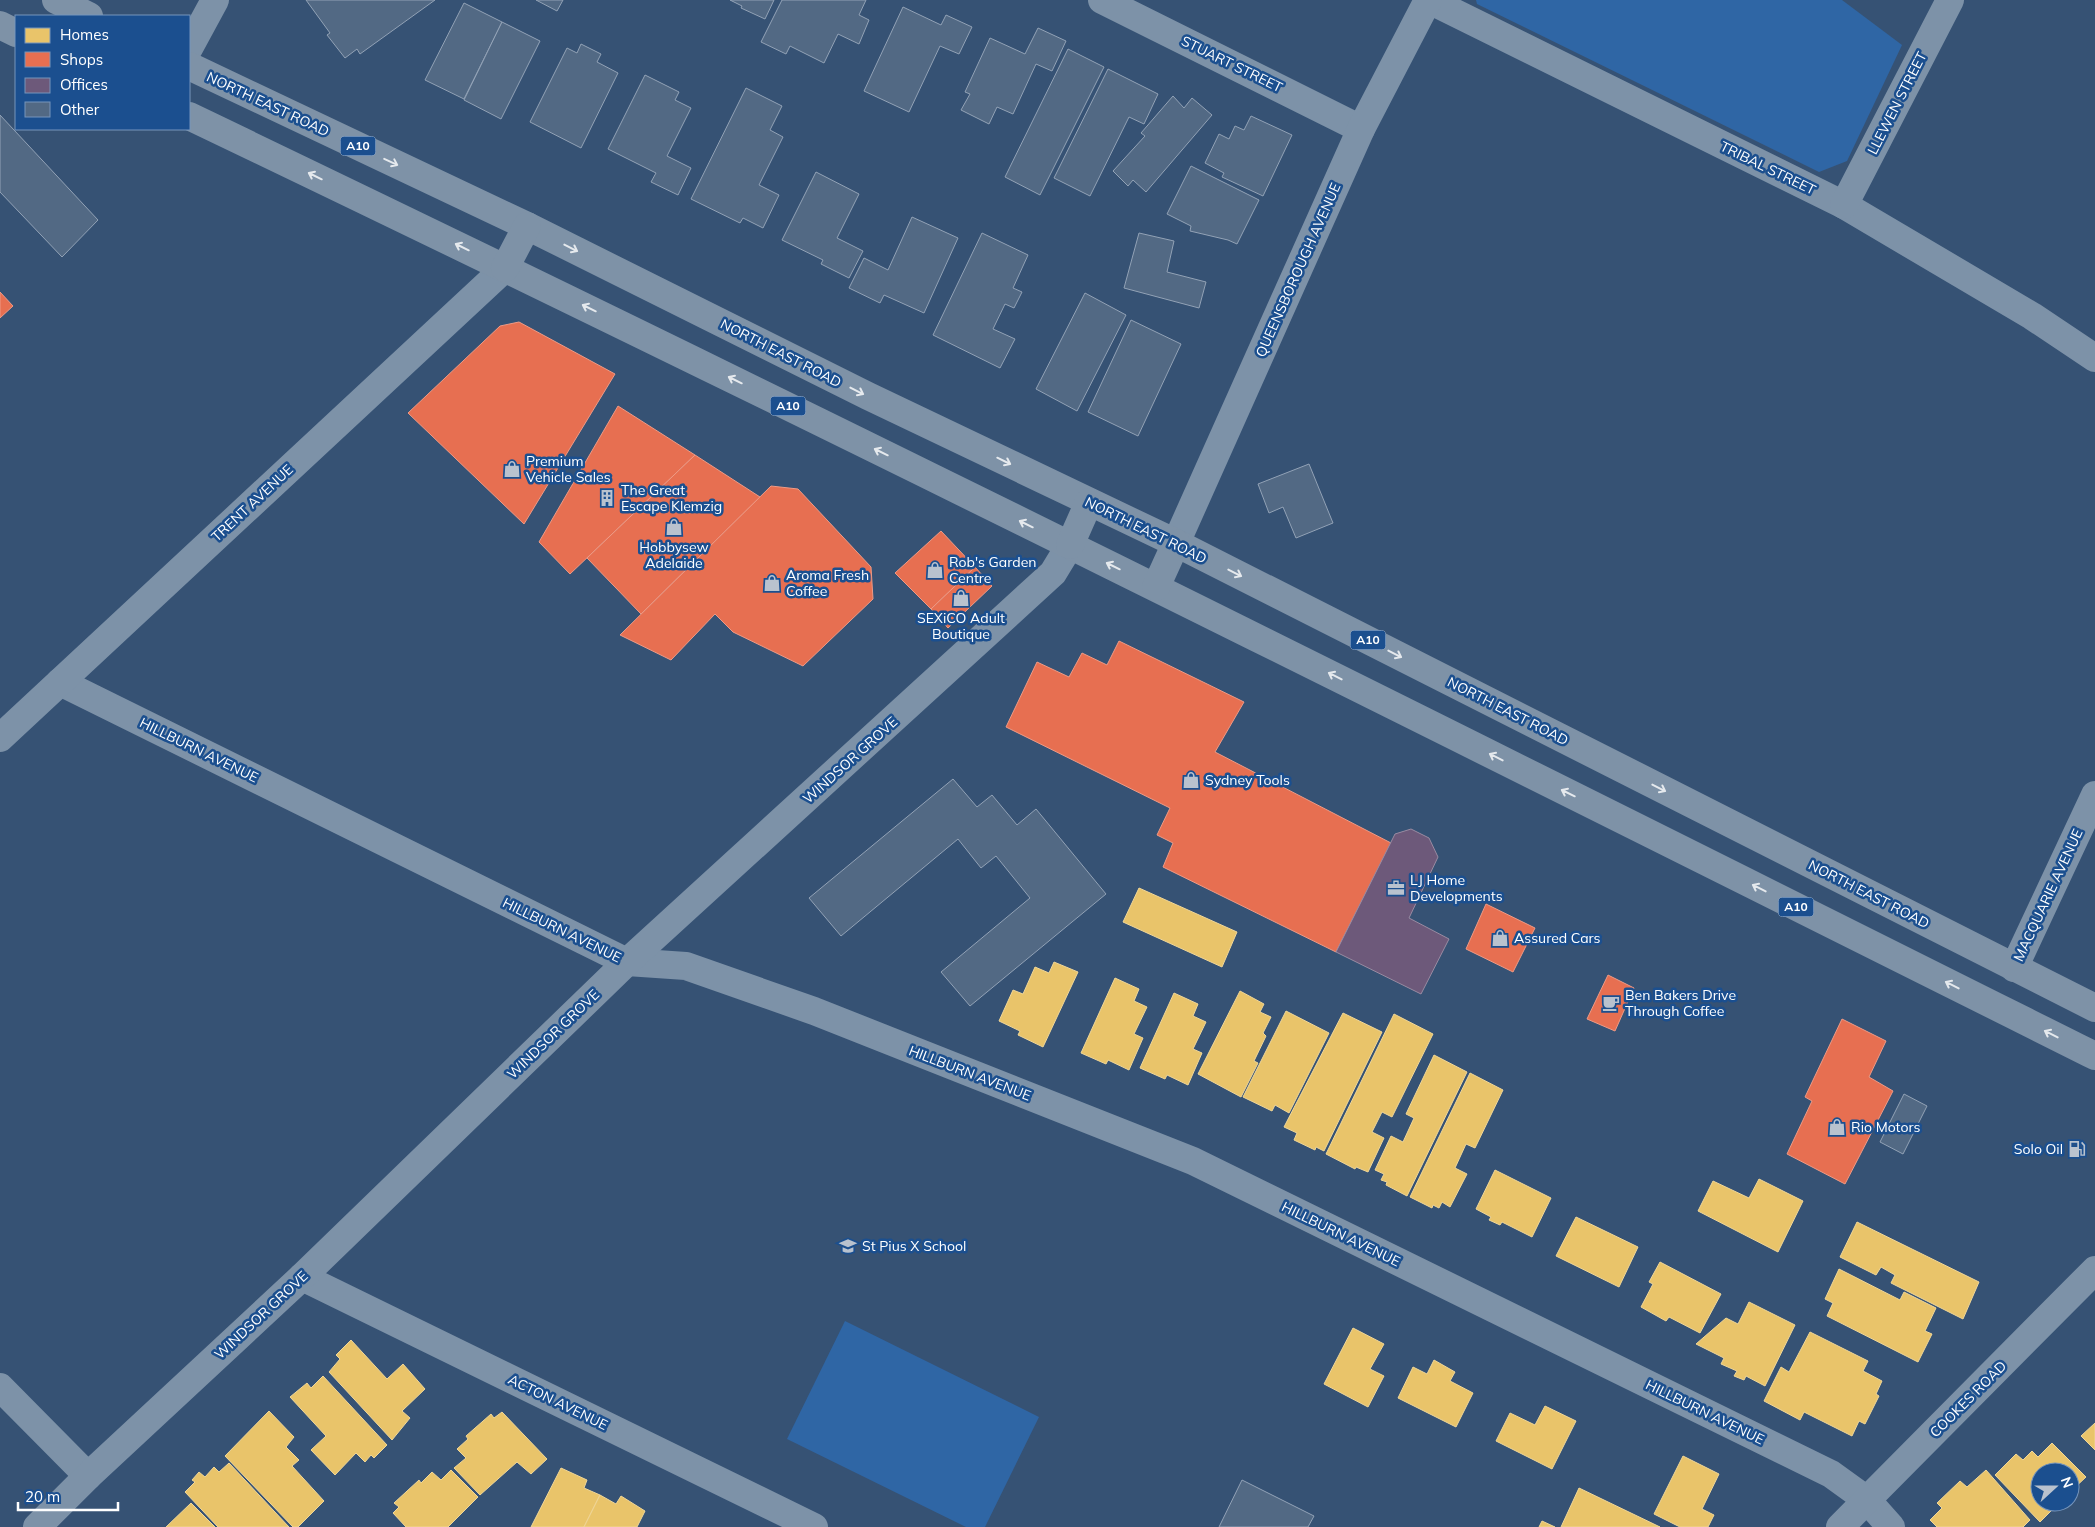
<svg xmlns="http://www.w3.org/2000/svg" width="2095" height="1527" font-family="Mulish,sans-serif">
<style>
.green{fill:#2f66a5}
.homes{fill:#e9c46a;stroke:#f0d697}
.shops{fill:#e76f51;stroke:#ee9a85}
.offices{fill:#6d597a;stroke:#998ba2}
.building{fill:#526984;stroke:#92a2b6}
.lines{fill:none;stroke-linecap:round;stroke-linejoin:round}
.minor{stroke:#7d92a8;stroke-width:28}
.highway{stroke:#7e92a7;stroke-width:28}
.oneway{stroke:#e5e9ed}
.labels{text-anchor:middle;stroke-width:5;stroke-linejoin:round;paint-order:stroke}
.shield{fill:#1b4f8f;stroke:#bbcadd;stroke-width:1}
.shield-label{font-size:12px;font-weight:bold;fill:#fff}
.street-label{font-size:14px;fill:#fff;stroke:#1b4f8f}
.poi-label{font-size:14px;fill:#fff;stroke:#1b4f8f;text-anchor:start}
</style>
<rect width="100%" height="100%" fill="#365274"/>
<g class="green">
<polygon points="1476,0 1842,0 1902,45 1847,161 1819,172 1477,4"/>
<polygon points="845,1321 1039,1417 985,1527 966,1527 787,1439"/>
</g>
<g class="homes">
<polygon points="1139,888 1237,932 1222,967 1123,922"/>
<polygon points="1054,962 1078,972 1043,1047 1018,1035 1020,1031 999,1021 1013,990 1023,994 1035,967 1049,973"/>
<polygon points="1115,978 1139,989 1134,1001 1147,1007 1134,1034 1143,1038 1129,1070 1108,1060 1106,1064 1081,1053"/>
<polygon points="1240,991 1264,1004 1260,1012 1271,1017 1263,1033 1266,1036 1254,1061 1258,1063 1241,1097 1198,1074"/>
<polygon points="1174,993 1198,1004 1193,1016 1206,1022 1193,1049 1202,1053 1188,1085 1167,1075 1165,1079 1140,1068"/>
<polygon points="1286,1011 1329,1033 1289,1113 1275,1105 1272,1111 1243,1097"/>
<polygon points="1343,1013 1382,1032 1324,1151 1316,1147 1315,1150 1294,1140 1297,1133 1284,1127"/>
<polygon points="1394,1014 1433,1034 1392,1117 1382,1112 1372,1132 1384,1138 1368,1172 1356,1167 1355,1169 1326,1154"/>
<polygon points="1434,1055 1467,1072 1407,1196 1386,1185 1387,1182 1381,1180 1384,1174 1375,1170 1391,1136 1403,1142 1414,1118 1406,1114"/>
<polygon points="1470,1073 1503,1090 1475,1148 1466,1144 1455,1168 1467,1174 1450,1207 1442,1202 1439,1208 1433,1205 1432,1208 1410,1197"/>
<polygon points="1495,1170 1551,1198 1532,1237 1502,1222 1500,1225 1489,1220 1491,1217 1476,1209"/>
<polygon points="1759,1179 1803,1201 1778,1252 1698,1211 1713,1181 1749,1198"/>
<polygon points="1576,1217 1638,1247 1619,1287 1556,1256"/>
<polygon points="1857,1222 1979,1282 1963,1319 1891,1283 1895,1275 1881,1267 1876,1275 1840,1257"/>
<polygon points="1660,1262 1721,1294 1700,1333 1669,1317 1666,1321 1641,1307 1653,1284 1649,1282"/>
<polygon points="1839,1269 1900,1300 1904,1292 1936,1308 1925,1331 1932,1334 1918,1362 1827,1316 1833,1303 1825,1299"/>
<polygon points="1749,1302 1795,1325 1765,1386 1746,1376 1744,1380 1734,1376 1737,1371 1721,1364 1724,1358 1696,1344 1726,1318 1738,1324"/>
<polygon points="1353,1328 1384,1344 1370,1369 1384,1376 1368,1407 1324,1384"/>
<polygon points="1810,1332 1868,1361 1863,1371 1882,1381 1876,1394 1879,1396 1865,1424 1859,1421 1852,1436 1804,1412 1800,1420 1764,1401 1781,1367 1789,1372"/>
<polygon points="351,1340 387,1379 403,1364 425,1389 402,1411 410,1418 392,1440 329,1372 340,1359 336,1355"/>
<polygon points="1434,1360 1455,1372 1450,1381 1473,1393 1456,1427 1398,1398 1413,1367 1427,1374"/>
<polygon points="323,1376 387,1445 374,1458 371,1455 365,1462 356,1453 335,1475 311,1450 326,1436 290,1397 307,1383 311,1388"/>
<polygon points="1545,1406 1576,1421 1552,1469 1496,1441 1510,1413 1535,1425"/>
<polygon points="269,1411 294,1437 286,1447 299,1460 292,1466 324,1501 298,1527 293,1527 225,1456"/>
<polygon points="502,1412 547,1459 531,1474 517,1462 480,1495 454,1468 466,1458 457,1449 468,1439 466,1436 491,1414 494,1418"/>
<polygon points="2095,1423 2095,1450 2081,1436"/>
<polygon points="2052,1443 2086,1477 2070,1492 2070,1472 2040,1472 2040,1502 2060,1502 2040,1522 1995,1475 2016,1454 2023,1460 2032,1451 2038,1457"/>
<polygon points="1683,1456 1719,1474 1702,1509 1714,1515 1708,1527 1680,1527 1654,1514"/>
<polygon points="229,1463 289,1527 218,1527 185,1492 195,1482 192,1480 199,1472 205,1477 214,1467 219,1472"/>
<polygon points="561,1468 587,1480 584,1488 600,1495 584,1527 531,1527"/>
<polygon points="451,1470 478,1497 448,1527 406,1527 393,1513 399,1507 394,1503 419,1480 421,1483 432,1472 441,1480"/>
<polygon points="1986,1470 2030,1520 2023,1527 1937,1527 1930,1520 1942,1508 1937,1503 1960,1481 1967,1487"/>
<polygon points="1579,1488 1660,1527 1561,1527"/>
<polygon points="600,1495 616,1504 621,1496 645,1511 637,1527 584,1527"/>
<polygon points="191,1503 215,1527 166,1527"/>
<polygon points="1542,1521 1555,1527 1539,1527"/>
</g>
<g class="shops">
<polygon points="0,292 13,306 0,318"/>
<polygon points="519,322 615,374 524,524 408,413 500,326"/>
<polygon points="618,406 695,455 570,574 539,542"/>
<polygon points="695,455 760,497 641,614 587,558"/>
<polygon points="771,486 798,489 871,567 873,599 803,666 733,632 715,614 671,660 620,635"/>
<polygon points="941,531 975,567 931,609 895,573"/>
<polygon points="975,567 992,586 948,628 931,609"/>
<polygon points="1119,641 1244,702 1215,752 1391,843 1336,952 1163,867 1173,843 1157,835 1170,808 1006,727 1037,662 1069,677 1082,653 1107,665"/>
<polygon points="1486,904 1535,928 1513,972 1466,949"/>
<polygon points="1608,975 1634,988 1615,1031 1587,1019"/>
<polygon points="1842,1019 1886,1041 1869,1077 1893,1091 1845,1184 1787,1154 1812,1101 1805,1097"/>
</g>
<polygon class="offices" points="1411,829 1429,838 1438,857 1409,918 1449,939 1421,994 1336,952 1395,834"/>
<g class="building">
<polygon points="306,0 435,0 360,54 357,49 345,58 327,35 330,33"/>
<polygon points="536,0 563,0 557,11"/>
<polygon points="730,0 774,0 765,19 741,8 742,6"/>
<polygon points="782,0 866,0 859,15 869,20 859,44 838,34 824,63 790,46 786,54 761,42"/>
<polygon points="464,3 502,22 464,99 425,80"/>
<polygon points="903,7 941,25 946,15 972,27 959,54 940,46 909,112 864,91"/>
<polygon points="502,22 540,41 501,119 464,100"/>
<polygon points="1038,28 1066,41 1052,71 1036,64 1013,114 997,107 989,124 961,110 970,94 965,92 990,38 1025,54"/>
<polygon points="581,44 601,54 597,62 618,73 581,148 530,122 567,48 577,53"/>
<polygon points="1068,49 1104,67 1040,195 1005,177"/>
<polygon points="1108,69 1158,94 1144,124 1129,117 1090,196 1054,178"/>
<polygon points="645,75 679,92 675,100 691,108 667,156 691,168 678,195 651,182 656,173 608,149"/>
<polygon points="746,88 782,106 770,130 783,137 759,185 779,195 763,228 743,218 740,223 691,199"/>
<polygon points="1173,96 1184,108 1192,98 1212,115 1146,192 1133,180 1128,186 1113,171 1145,136 1141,133"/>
<polygon points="0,115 98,220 62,257 0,192"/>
<polygon points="1251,116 1292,135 1263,196 1222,177 1224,173 1205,163 1219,134 1229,139 1235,126 1244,130"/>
<polygon points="1191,166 1259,200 1237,244 1228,240 1190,231 1191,226 1167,214"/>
<polygon points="816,172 859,194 837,238 863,251 849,278 821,264 823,260 782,240"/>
<polygon points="912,217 958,238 924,313 884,295 880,303 849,288 864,258 888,270"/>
<polygon points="982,233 1028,255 1013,288 1022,292 1014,308 1005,304 993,329 1015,339 1000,368 933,335"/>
<polygon points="1139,233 1174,241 1167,272 1206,282 1199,308 1124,288"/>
<polygon points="1085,293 1126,315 1077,411 1036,389"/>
<polygon points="1131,320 1181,344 1138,436 1088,412"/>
<polygon points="1309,464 1333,523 1296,538 1283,507 1269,513 1258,484"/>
<polygon points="953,779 977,807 992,795 1017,825 1036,809 1106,894 970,1006 941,972 1030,898 996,856 981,868 958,839 841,936 809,898"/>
<polygon points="1904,1094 1927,1106 1903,1154 1880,1142"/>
<polygon points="1242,1480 1314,1516 1308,1527 1219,1527"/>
</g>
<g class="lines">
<g class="minor">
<polyline points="1102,0 1361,129"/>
<polyline points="1429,0 1844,205 2032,316 2095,358"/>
<polyline points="189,48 215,0"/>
<polyline points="1844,205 1950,0"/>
<polyline points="1176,543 1361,129 1428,0"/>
<polyline points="60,682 627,962 686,966 814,1011 1193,1161 1831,1474 1867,1500 1891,1527"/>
<polyline points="0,738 505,268"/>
<polyline points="2014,968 2095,795"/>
<polyline points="302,1277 814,1527"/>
<polyline points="0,1387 88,1476"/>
<polyline points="37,1527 88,1476 302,1277 627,962 1053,573 1070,545"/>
<polyline points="1840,1527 2095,1270"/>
</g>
<g class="highway">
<polyline points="56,0 89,16"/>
<polyline points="0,25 16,33"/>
<polyline points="189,66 527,226 868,396 1176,543 2095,1008"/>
<path d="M189 116C828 422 1461 739 2095 1056"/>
<polyline points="505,268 527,226"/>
<polyline points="1070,545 1089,502"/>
<polyline points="1156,587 1176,543"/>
</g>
</g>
<defs><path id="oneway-shaft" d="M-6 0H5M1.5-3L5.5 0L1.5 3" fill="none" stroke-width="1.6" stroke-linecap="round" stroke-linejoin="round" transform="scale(1.25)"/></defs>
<g class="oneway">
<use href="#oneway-shaft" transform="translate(391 162) rotate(25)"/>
<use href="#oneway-shaft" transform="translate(315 176) rotate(-154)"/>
<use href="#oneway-shaft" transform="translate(462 247) rotate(-154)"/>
<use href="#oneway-shaft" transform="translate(571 248) rotate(27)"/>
<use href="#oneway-shaft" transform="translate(589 308) rotate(-154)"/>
<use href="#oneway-shaft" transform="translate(735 380) rotate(-154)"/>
<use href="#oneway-shaft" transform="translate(857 391) rotate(27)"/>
<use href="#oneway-shaft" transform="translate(881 452) rotate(-154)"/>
<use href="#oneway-shaft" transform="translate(1004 461) rotate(26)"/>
<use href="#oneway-shaft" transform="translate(1026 524) rotate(-154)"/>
<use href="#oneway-shaft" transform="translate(1113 566) rotate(-154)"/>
<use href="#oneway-shaft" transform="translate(1235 573) rotate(27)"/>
<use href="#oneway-shaft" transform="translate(1395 654) rotate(27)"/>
<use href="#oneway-shaft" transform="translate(1335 676) rotate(-153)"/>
<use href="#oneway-shaft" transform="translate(1496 757) rotate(-153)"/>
<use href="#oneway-shaft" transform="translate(1659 788) rotate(27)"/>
<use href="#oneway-shaft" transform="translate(1568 793) rotate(-154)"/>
<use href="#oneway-shaft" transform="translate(1759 888) rotate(-153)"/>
<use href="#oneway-shaft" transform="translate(1952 985) rotate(-153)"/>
<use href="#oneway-shaft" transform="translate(2051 1034) rotate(-153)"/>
</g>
<defs>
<g id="shop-bare" transform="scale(1.35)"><path d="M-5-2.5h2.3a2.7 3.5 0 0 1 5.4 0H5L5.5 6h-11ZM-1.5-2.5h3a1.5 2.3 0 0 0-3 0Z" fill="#b9c2ce" stroke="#1b4f8f" stroke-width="2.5" paint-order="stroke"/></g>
<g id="building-bare" transform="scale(1.35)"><path d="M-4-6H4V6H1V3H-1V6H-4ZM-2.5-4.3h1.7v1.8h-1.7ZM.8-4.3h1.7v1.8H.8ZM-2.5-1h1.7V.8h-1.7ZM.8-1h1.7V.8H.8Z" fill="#b9c2ce" stroke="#1b4f8f" stroke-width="2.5" paint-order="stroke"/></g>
<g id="office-bare" transform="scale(1.35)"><path d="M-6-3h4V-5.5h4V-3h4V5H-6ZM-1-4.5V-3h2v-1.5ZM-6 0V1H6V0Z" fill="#b9c2ce" stroke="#1b4f8f" stroke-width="2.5" paint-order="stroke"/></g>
<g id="cafe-bare" transform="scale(1.35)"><path d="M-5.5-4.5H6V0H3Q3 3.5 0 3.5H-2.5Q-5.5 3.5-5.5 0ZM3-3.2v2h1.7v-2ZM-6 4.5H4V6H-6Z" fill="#b9c2ce" stroke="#1b4f8f" stroke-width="2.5" paint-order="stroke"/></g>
<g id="fuel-bare" transform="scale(1.35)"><path d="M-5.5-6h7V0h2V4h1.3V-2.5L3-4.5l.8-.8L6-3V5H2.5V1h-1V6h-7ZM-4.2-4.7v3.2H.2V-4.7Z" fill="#b9c2ce" stroke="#1b4f8f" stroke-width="2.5" paint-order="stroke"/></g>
<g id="school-bare" transform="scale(1.35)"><path d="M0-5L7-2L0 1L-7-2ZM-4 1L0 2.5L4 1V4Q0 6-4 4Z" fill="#b9c2ce" stroke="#1b4f8f" stroke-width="2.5" paint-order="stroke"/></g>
</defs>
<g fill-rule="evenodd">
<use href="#shop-bare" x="512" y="469"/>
<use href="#building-bare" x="607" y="498"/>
<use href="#shop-bare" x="674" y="527"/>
<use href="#shop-bare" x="935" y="570"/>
<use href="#shop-bare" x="772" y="583"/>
<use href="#shop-bare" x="961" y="598"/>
<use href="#shop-bare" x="1191" y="780"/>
<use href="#office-bare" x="1396" y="888"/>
<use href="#shop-bare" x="1500" y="938"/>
<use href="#cafe-bare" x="1611" y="1003"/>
<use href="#shop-bare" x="1837" y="1127"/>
<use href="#fuel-bare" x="2077" y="1149"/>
<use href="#school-bare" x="848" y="1246"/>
</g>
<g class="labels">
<g class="shield">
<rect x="340.5" y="136.5" width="35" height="19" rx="4"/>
<rect x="770.5" y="396.5" width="35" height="19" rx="4"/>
<rect x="1350.5" y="630.5" width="35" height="19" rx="4"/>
<rect x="1778.5" y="897.5" width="35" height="19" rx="4"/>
</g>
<g class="shield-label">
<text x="358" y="150">A10</text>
<text x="788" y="410">A10</text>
<text x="1368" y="644">A10</text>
<text x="1796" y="911">A10</text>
</g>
<g class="street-label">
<text transform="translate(1232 64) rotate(26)" y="5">STUART STREET</text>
<text transform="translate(1897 103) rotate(-63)" y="5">LLEWEN STREET</text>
<text transform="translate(268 104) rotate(25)" y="5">NORTH EAST ROAD</text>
<text transform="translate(1768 168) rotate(26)" y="5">TRIBAL STREET</text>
<text transform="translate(1298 270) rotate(-66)" y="5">QUEENSBOROUGH AVENUE</text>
<text transform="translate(781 353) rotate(27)" y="5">NORTH EAST ROAD</text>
<text transform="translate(252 503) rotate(-43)" y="5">TRENT AVENUE</text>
<text transform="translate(1146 530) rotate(26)" y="5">NORTH EAST ROAD</text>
<text transform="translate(1508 711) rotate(27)" y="5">NORTH EAST ROAD</text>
<text transform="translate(199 750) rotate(26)" y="5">HILLBURN AVENUE</text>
<text transform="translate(850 760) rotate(-42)" y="5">WINDSOR GROVE</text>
<text transform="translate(1869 894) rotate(27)" y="5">NORTH EAST ROAD</text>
<text transform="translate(2048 895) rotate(-65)" y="5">MACQUARIE AVENUE</text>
<text transform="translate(562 930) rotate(26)" y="5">HILLBURN AVENUE</text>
<text transform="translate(553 1034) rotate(-44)" y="5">WINDSOR GROVE</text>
<text transform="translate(970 1073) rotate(21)" y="5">HILLBURN AVENUE</text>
<text transform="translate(1341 1234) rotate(26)" y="5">HILLBURN AVENUE</text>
<text transform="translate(261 1315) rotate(-43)" y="5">WINDSOR GROVE</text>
<text transform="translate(1968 1399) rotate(-45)" y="5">COOKES ROAD</text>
<text transform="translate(558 1402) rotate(26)" y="5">ACTON AVENUE</text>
<text transform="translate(1705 1412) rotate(26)" y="5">HILLBURN AVENUE</text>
</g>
<g class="poi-label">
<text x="526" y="466">Premium<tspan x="526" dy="16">Vehicle Sales</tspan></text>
<text x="621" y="495">The Great<tspan x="621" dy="16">Escape Klemzig</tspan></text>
<text x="674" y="552" text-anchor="middle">Hobbysew<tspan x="674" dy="16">Adelaide</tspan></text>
<text x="949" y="567">Rob's Garden<tspan x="949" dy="16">Centre</tspan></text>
<text x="786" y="580">Aroma Fresh<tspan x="786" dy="16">Coffee</tspan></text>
<text x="961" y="623" text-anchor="middle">SEXiCO Adult<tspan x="961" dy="16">Boutique</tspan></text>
<text x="1205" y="785">Sydney Tools</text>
<text x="1410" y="885">LJ Home<tspan x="1410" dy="16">Developments</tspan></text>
<text x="1514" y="943">Assured Cars</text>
<text x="1625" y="1000">Ben Bakers Drive<tspan x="1625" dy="16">Through Coffee</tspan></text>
<text x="1851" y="1132">Rio Motors</text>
<text x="2063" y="1154" text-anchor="end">Solo Oil</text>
<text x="862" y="1251">St Pius X School</text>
</g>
</g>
<rect x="15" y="15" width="175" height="115" fill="#1b4f8f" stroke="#7695bc"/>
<rect x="25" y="28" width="25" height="15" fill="#e9c46a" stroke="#7695bc"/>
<text x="60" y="40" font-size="15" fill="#ffffff">Homes</text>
<rect x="25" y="52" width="25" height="15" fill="#e76f51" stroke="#7695bc"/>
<text x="60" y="65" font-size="15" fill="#ffffff">Shops</text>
<rect x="25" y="78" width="25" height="15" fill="#6d597a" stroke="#7695bc"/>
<text x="60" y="90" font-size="15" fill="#ffffff">Offices</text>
<rect x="25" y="102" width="25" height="15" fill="#526984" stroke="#7695bc"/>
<text x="60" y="115" font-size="15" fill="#ffffff">Other</text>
<g transform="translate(2055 1487) rotate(69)"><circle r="24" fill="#1b4f8f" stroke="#7695bc"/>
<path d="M0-4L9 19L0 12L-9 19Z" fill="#b9c2ce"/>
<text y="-8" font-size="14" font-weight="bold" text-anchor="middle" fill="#ffffff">N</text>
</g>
<path d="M18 1502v8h100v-8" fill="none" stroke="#ffffff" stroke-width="2.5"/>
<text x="25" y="1502" font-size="15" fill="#ffffff" stroke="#1b4f8f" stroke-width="4" paint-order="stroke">20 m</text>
</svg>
